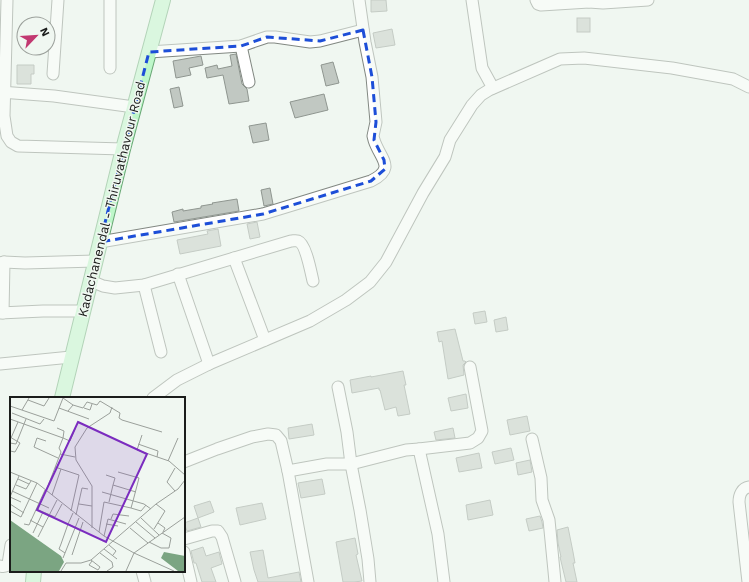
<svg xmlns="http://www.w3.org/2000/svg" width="749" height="582" font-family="'Work Sans',sans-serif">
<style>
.building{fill:#c1c8c2;stroke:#8f9690}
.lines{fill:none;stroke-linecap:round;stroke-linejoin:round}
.minor-casing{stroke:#828882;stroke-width:13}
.major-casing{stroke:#69a775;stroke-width:16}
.minor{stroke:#fff;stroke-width:11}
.major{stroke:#bef7ca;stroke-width:14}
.marked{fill:none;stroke:#1d4ed8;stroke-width:3;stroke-dasharray:8 5;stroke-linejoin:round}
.labels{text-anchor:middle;stroke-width:3;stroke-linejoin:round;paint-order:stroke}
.street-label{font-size:13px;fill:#1b1d1b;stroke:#f0f7f1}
.inset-road{fill:none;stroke:#9ba09b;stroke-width:1}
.view{fill:#7b2cbf;fill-opacity:0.15;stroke:#7b2cbf;stroke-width:2}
.inset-edge{fill:none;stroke:#1b1d1b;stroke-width:2}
</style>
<rect width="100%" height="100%" fill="#f0f7f1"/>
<g class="building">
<polygon points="371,0 386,0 387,11 371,12"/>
<rect x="577" y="18" width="13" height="14"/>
<polygon points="392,29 395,45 376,48 373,33"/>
<polygon points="236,54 242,84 247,89 249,101 229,104 223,75 207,78 205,68 217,65 218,69 232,66 230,55"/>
<polygon points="201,56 203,65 189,68 191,75 176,78 173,61"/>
<polygon points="333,62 339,83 326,86 321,65"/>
<polygon points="17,65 34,65 34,74 31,74 31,84 17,84"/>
<polygon points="179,87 183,106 174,108 170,89"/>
<polygon points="324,94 328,110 295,118 290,102"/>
<polygon points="266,123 269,140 253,143 249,126"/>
<polygon points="270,188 273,204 264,206 261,190"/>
<polygon points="237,199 239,211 174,222 172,212 183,209 183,211 201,208 201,206 213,204 212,203"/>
<polygon points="257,222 260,237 250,239 247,224"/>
<polygon points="218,229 221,246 180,254 177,240 208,234 207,231"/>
<polygon points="485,311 487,322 475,324 473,313"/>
<polygon points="506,317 508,330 496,332 494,320"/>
<polygon points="455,329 463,361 465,361 466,362 463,365 464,375 448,379 442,341 439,342 437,332"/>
<polygon points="403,371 406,385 404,385 410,414 398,416 396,407 385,410 380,390 379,390 379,388 352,393 350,380 371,376 371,377"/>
<polygon points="466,394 468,408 451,411 448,398"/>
<polygon points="527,416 530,431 510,435 507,420"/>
<polygon points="312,424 314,435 289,439 288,428"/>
<polygon points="453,428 455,438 436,440 434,432"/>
<polygon points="511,448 514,460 495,464 492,452"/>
<polygon points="479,453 482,468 459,472 456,458"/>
<polygon points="530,460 532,472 518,475 516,463"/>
<polygon points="322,479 325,494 301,498 298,483"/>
<polygon points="490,500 493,515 468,520 466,505"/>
<polygon points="210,501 214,512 198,518 194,506"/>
<polygon points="262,503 266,519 240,525 236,508"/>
<polygon points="540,516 542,522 543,528 529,531 526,519"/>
<polygon points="198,518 201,527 187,531 184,523"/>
<polygon points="568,527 573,552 575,563 573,563 577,582 566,582 560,557 561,557 558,543 557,530"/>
<polygon points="355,538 358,554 356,555 362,581 354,582 343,582 336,542"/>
<polygon points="203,547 206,556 219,552 222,564 211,568 216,582 202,582 196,563 194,563 191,551"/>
<polygon points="263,550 268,578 299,572 301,582 258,582 254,570 250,552"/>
</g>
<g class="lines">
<g class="minor-casing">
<g id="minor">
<polyline points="7,0 4,116 7,136 11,142 18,146 123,149"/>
<polyline points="110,0 110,68"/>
<polyline points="472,0 482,68 493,88"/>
<polyline points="536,0 538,4 541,5 589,2"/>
<polyline points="588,0 589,2 603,3 648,0"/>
<polyline points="241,46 249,82"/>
<polyline points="149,52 241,46 261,39 267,37 275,37 310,42 320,41 363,30"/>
<polyline points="53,74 58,0"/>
<polyline points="0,92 54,96 134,107"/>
<path d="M100 242 263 214 371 181C397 168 380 159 374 140L373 136 376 122 372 77 365 42 359 0"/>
<polyline points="234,258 265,340"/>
<polyline points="4,262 25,263 95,261"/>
<polyline points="0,263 4,262 3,313"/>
<polyline points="178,274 209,364"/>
<path d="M91 281 103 286 115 288 144 285 291 241C293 241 297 240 298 241 306 244 311 273 313 281"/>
<polyline points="144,285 161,352"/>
<polyline points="0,313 43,311 83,311"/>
<polyline points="0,364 71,357"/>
<polyline points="338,387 347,432 351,464 360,510 368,559 370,582"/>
<polyline points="153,398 177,380 209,364 310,321 346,300 370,282 386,262 423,193 445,157 450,140 472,105 481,95 489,90 560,59 584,58 672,68 733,79 749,87"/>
<polyline points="532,439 541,478 542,500 549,520 554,571 555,582"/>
<polyline points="419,449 470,443 478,438 482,431 470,367"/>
<polyline points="184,462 217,449 252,437 268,434 276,435 281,441 288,471 308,582"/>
<polyline points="288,471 327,464 351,464 406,450 419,449 438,534 444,582"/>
<polyline points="184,539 212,531 218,531 222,537 235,582"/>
<polyline points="184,552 191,582"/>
<path d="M0 566C4 567 6 567 8 564L11 545"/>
<polyline points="142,571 145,582"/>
<path d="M748 582 739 502C739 495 742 488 749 487"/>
</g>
</g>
<g class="major-casing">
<g id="major">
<polyline points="62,398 123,149 163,0"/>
<polyline points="33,582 34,571"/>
</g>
</g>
<use href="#minor" class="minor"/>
<use href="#major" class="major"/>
</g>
<path d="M0 0H749V582H0ZM363 30 372 77 376 122 374 140 384 160 385 169 371 181 263 214 100 242 149 52 241 46 267 37 320 41Z" fill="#f0f7f1" fill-opacity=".55" fill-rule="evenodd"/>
<path class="marked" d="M363 30 372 77 376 122 374 140 384 160 385 169 371 181 263 214 100 242 149 52 241 46 267 37 320 41Z"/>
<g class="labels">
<g class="street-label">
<text transform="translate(111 199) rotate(-76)" y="5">Kadachanendal - Thiruvathavour Road</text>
</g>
</g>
<g transform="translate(10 397)">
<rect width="175" height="175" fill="#f0f7f1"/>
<path d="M0 123 51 159 54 165 49 174H0ZM154 155 175 159V174H168L151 161Z" fill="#7ba582"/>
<path class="inset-road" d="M53 1 63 8M18 3 34 9 39 1M0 9 44 24 53 1M49 11 79 22M74 11 80 13 82 7M12 13 19 1M58 14 63 8 73 11 77 5 87 8 90 4 110 16 109 21 112 23 152 35M2 16 30 27 34 22M0 22 53 41 49 51 51 55 36 94M47 31 54 34 53 41 60 44 65 32M132 38 127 53 159 64 175 78M0 40 10 46 5 55 0 54M1 41 8 25M36 44 27 41 24 50 48 61M0 46 6 47 16 22M128 47 148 54 147 60M50 57 65 60M158 64 168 41M45 70 69 78 61 114M165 71 157 85 165 94M0 75 27 86 94 139 124 156 164 174M96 78 105 81 103 88M8 82 19 87M6 88 16 92 21 84M2 94 39 111M92 95 134 107 141 112M42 98 51 72M0 100 9 79M0 100 11 105M99 105 103 88 126 95M0 107 14 116M69 107 82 109M121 111 131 114 136 108M26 112 45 120 52 107M0 114 11 120 27 86M66 118 72 91 78 92M131 121 149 138M101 122 103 117 119 119M20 123 33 130M126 125 145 141M148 126 155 131 153 135M14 127 19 128 35 93M58 127 63 116M96 127 108 129M82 131V89L66 63 65 50 77 31 100 16 102 10M120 131 138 146M144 132 155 114 146 107M89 135 94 105 121 111 123 104 129 81 108 75M23 136 33 115M94 139 98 122 116 127M28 140 47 103M139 145 151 151H159L161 141 152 136M99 148 106 154 103 158M94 152 107 162M55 156 49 152 51 147 58 127 64 130M90 156 102 165 103 170 97 174M62 158 73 125M53 161 69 121M81 163 90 170 88 173 79 168 82 164M51 174 56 166H71L81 163 146 107 168 92 175 83M116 174 124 156 175 120"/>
<path class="view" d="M68 25 137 57 96 145 27 113Z"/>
<rect width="175" height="175" class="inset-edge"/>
</g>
<g transform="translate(36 36) rotate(65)"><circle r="19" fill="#f0f7f1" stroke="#9ba09b"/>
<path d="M0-3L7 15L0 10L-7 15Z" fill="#c23871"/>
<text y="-6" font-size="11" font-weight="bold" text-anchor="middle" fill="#1b1d1b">N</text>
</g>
</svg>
